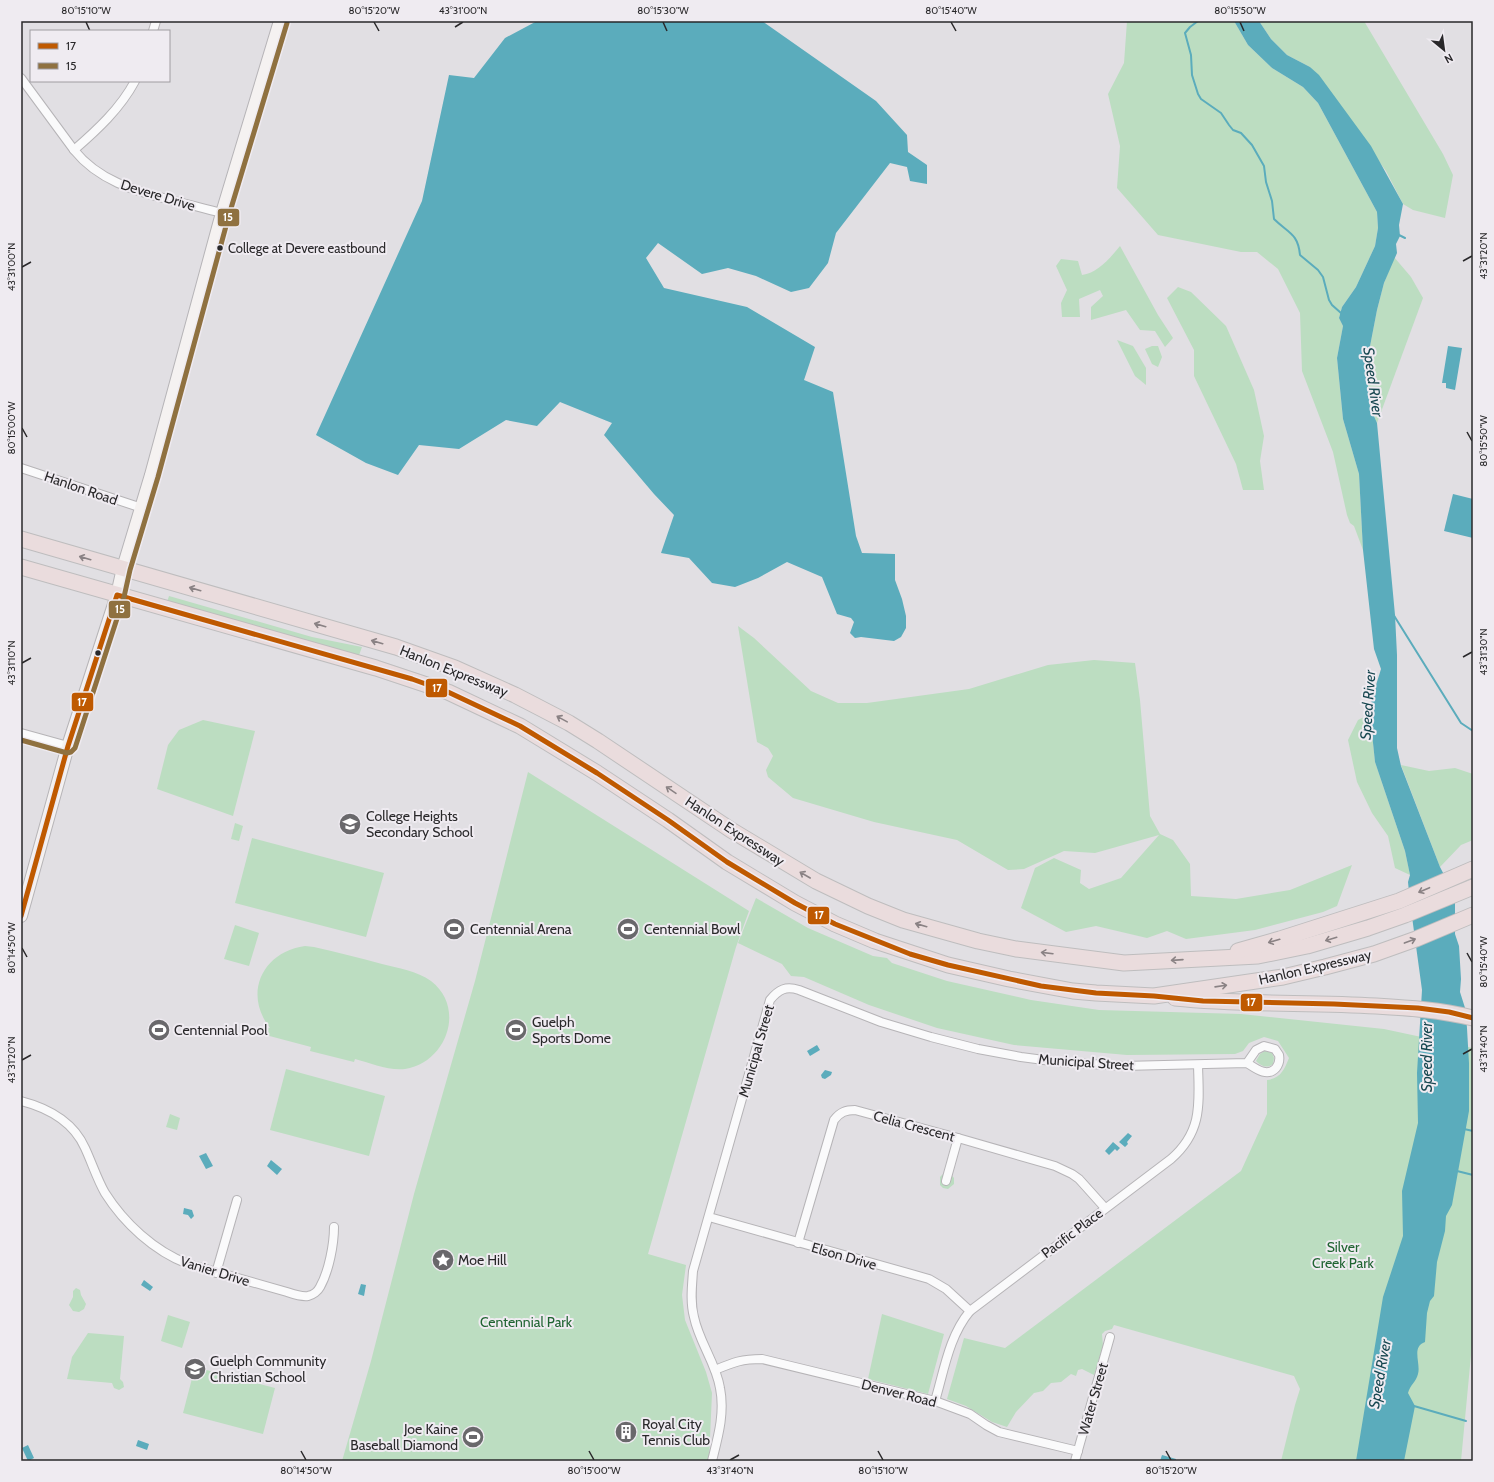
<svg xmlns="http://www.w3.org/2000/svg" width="1494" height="1482" font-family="Cabin,sans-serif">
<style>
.green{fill:#bcddc1}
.water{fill:#5bacbc}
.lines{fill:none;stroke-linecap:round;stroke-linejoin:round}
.stream{stroke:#5bacbc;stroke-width:2}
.street-casing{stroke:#b6b4b7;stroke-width:10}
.secondary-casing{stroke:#b6b4b7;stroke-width:14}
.highway-casing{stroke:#bebdbe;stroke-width:17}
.street{stroke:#fafafb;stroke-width:8}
.secondary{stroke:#f5f2f1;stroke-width:12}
.highway{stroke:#eadcdd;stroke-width:15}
.bus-1-casing{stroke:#efebf1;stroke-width:8}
.bus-2-casing{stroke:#efebf1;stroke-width:8}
.bus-1{stroke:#bf5900;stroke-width:5}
.bus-2{stroke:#8f7140;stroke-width:5}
.oneway{stroke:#8a8284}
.ticks{fill:none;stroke:#29282a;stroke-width:1.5}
.bus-dot{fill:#29282a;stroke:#efebf1;stroke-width:1.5}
.labels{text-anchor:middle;stroke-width:4;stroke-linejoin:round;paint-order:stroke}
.bus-label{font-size:13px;fill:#29282a;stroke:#efebf1;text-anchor:start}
.street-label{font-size:14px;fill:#29282a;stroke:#efebf1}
.poi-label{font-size:14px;fill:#29282a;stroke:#efebf1;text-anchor:start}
.park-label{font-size:14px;fill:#206432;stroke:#efebf1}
.water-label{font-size:15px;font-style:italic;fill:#174750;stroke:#efebf1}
.line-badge{stroke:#efebf1;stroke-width:1.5}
.badge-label{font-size:11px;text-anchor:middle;font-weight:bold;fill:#fff}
.neatline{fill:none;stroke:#29282a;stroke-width:1.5}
.ticks-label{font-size:10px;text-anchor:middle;fill:#29282a}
</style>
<rect width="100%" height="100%" fill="#e1dfe3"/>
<g class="green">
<polygon points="1127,21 1234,21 1248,45 1272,68 1303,87 1318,103 1377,212 1378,228 1375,246 1356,287 1342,307 1339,318 1343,326 1337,358 1343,419 1359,474 1363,550 1354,526 1350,523 1347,515 1333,452 1302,371 1300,313 1278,269 1257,252 1241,252 1158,235 1117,188 1120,146 1108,94 1124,63"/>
<polygon points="1259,21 1364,21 1443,154 1453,175 1445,218 1413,210 1403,204 1386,171 1310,67 1287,55 1271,39"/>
<path d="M1120 246 1158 315 1173 338 1165 347 1155 331 1140 330 1126 310 1091 320V307L1103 296 1100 290 1079 299 1080 317H1062L1061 303 1067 290 1056 266 1061 259 1078 261 1082 275C1098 273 1110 258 1120 246Z"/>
<polygon points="1394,257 1411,277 1423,298 1377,423 1370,407 1366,367 1377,310 1384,283"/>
<polygon points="1178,287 1191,292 1226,326 1254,390 1264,436 1260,461 1264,490 1243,490 1236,464 1194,376 1194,350 1167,298"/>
<polygon points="1117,340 1133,346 1146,368 1146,385 1135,376"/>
<polygon points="1152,346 1158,346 1162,357 1158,367 1152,364 1145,349"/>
<polygon points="169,596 312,637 362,647 358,658 167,602"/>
<polygon points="738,626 754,638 811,691 838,703 867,703 969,689 1048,665 1094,660 1135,663 1140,700 1150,816 1160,834 1173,840 1190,864 1191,896 1236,899 1290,890 1352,865 1337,906 1323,912 1255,930 1186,939 1167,931 1147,938 1096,926 1066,932 1021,908 1035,868 1054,858 1081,870 1080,883 1089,889 1121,878 1159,835 1095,853 1064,851 1024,869 1008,870 957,840 874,822 793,798 768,777 766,770 773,756 768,748 757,742"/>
<polygon points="1370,714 1375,762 1405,851 1410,875 1395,868 1388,836 1372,813 1357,782 1348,740 1358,720"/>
<polygon points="203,720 255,731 233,816 157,789 168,745 179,730"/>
<polygon points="1401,765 1429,771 1455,768 1473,774 1473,840 1461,845 1440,867"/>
<polygon points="528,772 749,911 736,947 648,1254 686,1265 682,1295 685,1320 706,1372 712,1393 709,1461 342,1461 371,1361 414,1194 475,981"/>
<polygon points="235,823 243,826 239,841 231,839"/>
<polygon points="252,838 384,873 366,937 235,903"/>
<path d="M756 898 808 928 873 956 887 958 892 963 947 981 1031 1000 1099 1010 1241 1014 1384 1029 1473 1048V1334L1461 1461H1281L1295 1405 1300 1389 1294 1376 1114 1325 1112 1329 1105 1331 1102 1334 1103 1346 1094 1375 1082 1369 1078 1370 1076 1376 1071 1374 1061 1382 1051 1383 1043 1391 1034 1393 1016 1412 1007 1427 992 1422 966 1406 947 1399 964 1338 1005 1348 1241 1171 1267 1114V1080C1281 1078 1284 1070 1289 1058L1278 1041 1264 1037 1249 1043 1243 1051 1235 1054 1127 1055 1014 1045 937 1028 869 1005 804 977 791 976 782 964 738 943Z"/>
<polygon points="235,925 259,933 249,966 224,959"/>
<path d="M305 946 314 947C337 952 360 958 382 964 398 968 417 971 431 981 466 1008 447 1062 405 1069 389 1071 370 1063 355 1059L354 1062 310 1051 311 1047 262 1034 264 1027 270 1028C243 994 262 952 305 946Z"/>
<path d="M1265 1051 1272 1053 1274 1058 1273 1064C1267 1069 1261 1066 1256 1061L1260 1054Z"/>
<polygon points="286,1069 385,1096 369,1156 270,1130"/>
<polygon points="170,1114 180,1118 177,1130 166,1127"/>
<polygon points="949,1172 954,1178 954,1184 948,1189 943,1188 940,1185 940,1177 943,1174"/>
<polygon points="76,1288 80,1290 81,1295 86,1304 84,1309 79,1312 73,1311 69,1305 73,1297 73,1291"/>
<polygon points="882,1314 944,1334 928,1394 868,1379"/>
<polygon points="168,1315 190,1322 182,1348 161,1341"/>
<polygon points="88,1333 124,1336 120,1379 123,1382 124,1387 119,1390 114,1388 112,1383 67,1379 72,1357"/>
<polygon points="195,1367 275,1388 263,1434 183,1413"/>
</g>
<g class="water">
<polygon points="537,21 762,21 876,101 907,135 908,152 927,165 927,184 910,181 907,167 890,163 836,233 828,263 809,288 791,292 756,276 728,268 702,274 658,243 646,258 664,288 747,307 815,347 804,380 833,392 856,536 862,553 895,554 895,580 902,599 906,616 906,628 901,637 894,641 861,637 855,638 850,633 854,622 851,618 837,614 822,577 787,562 758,578 735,587 712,583 689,558 661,553 674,515 654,494 604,435 612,423 560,402 537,426 506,420 459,449 419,445 398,475 366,463 316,435 422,201 449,75 474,78 505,38"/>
<path d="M1234 21H1259L1271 39 1287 55 1310 67 1319 75 1371 146 1403 204 1399 225 1400 236 1396 244 1397 253 1384 283 1377 310 1366 367 1370 407 1377 423 1395 615 1397 655V748L1401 766 1440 867 1455 896V934L1459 946 1461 979 1460 992 1466 1011 1469 1063V1111L1452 1205 1446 1216 1445 1231 1437 1262 1434 1296 1430 1301 1427 1313 1425 1342C1411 1347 1421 1363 1418 1374 1416 1382 1410 1385 1408 1393L1415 1406 1404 1461H1356L1383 1297 1403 1236 1402 1191 1418 1123 1417 1073 1422 990 1410 902 1408 882 1410 875 1405 851 1375 762 1370 714 1372 698 1381 669 1374 649 1363 550 1359 474 1343 419 1337 358 1343 326 1339 318 1342 307 1356 287 1375 246 1378 228 1377 212 1318 103 1303 87 1272 68 1248 45Z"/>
<polygon points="1448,346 1462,348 1455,390 1446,388 1446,383 1442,383"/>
<polygon points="1453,494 1473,499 1473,538 1444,531"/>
<polygon points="817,1045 820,1050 810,1056 807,1051"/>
<polygon points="825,1070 832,1072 831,1075 825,1079 822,1078 821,1075"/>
<polygon points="1128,1133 1132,1136 1127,1142 1128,1144 1125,1147 1119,1142"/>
<polygon points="1113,1142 1120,1148 1117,1151 1115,1149 1109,1155 1105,1151"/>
<polygon points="206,1153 213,1166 206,1169 199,1156"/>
<polygon points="271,1160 282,1169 277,1175 267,1166"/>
<polygon points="184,1208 192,1210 194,1216 191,1219 188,1215 183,1214"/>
<polygon points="144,1280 153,1287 150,1291 141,1285"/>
<polygon points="361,1284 366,1285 364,1296 358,1294"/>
<polygon points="138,1440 149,1444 147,1450 136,1446"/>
<polygon points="28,1445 34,1458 28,1461 22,1448"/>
<polygon points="1162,1455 1176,1459 1176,1461 1160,1461"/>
</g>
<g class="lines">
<g class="stream">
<path d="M1198 21 1190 27 1185 33 1191 55 1192 75 1198 94 1201 99 1221 113 1229 125 1233 130 1241 133 1252 145 1264 166 1266 182 1272 201 1274 219C1288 233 1298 233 1300 255L1318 270 1323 277 1329 300 1332 305 1341 313"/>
<polyline points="1399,235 1405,238"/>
<polyline points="1393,614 1461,723 1473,731"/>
<polyline points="1464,1129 1473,1131"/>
<polyline points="1457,1171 1473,1175"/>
<polyline points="1414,1406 1466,1421"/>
</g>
<g class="street-casing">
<g id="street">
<polyline points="153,31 156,21"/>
<path d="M21 78 74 150C98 180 134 191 171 200 188 204 205 209 222 213"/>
<path d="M74 150C97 130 120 109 135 81"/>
<polyline points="21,468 142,508"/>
<polyline points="21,733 68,746"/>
<path d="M21 1101C48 1108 73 1121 85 1148 92 1163 97 1179 105 1193 124 1223 154 1251 188 1264L287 1292C293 1294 301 1297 308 1296 313 1295 318 1291 320 1287 329 1271 334 1244 334 1227"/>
<polyline points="946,1181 958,1138"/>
<polyline points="709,1217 929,1279 946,1289 970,1311"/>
<path d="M798 1243 834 1120C840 1112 846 1110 855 1110L958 1138 1055 1166 1072 1174 1079 1179 1105 1208"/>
<polyline points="216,1273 237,1200"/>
<path d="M715 1370C734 1362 742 1359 762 1359L935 1401 970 1414 986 1425 999 1432 1078 1451"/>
<path d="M935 1401C944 1371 949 1336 970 1311L1171 1159C1203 1131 1199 1103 1198 1065"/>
<path d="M712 1461C718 1437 725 1413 720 1388 716 1363 699 1342 694 1317 690 1302 692 1286 693 1271L770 1000C779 989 786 986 799 990L881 1022 931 1037 978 1049 1021 1057 1059 1062 1123 1066 1247 1063C1255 1068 1267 1078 1276 1068 1279 1064 1280 1060 1279 1055L1275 1049 1264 1046 1256 1050 1247 1063"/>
<polyline points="1075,1461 1110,1337"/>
</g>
</g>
<g class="secondary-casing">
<polyline id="secondary" points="21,916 68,746 117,595 123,568 151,475 222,213 280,21"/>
</g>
<g class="highway-casing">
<g id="highway">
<polyline points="21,539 396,647 455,668 515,695 569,723 598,741 731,830 816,881 868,906 903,920 978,941 1016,949 1124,963 1258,956 1307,946 1368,928 1405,915 1473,887"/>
<polyline points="21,567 376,668 448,692 520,726 597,773 668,820 727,862 795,903 835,924 875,941 948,965 1009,979 1073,991 1096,993 1154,996 1283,977 1325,967 1374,954 1416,939 1473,915"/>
<polyline points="1238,951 1280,939 1399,901 1473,869"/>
<path d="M1175 998C1242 1005 1310 1002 1376 1006 1410 1008 1440 1010 1473 1018"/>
</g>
</g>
<use href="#street" class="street"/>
<use href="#secondary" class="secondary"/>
<use href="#highway" class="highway"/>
<g class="bus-1-casing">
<polyline id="bus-1" points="21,916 68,746 117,595 412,679 448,692 520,726 597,773 668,820 727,862 795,903 835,924 910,954 948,965 1041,986 1096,993 1154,996 1203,1001 1334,1004 1418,1008 1449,1012 1473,1018"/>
</g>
<g class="bus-2-casing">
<polyline id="bus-2" points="21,740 67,753 71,752 75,748 124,597 130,570 158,477 229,215 287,23"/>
</g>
<use href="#bus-1" class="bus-1"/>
<use href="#bus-2" class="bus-2"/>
</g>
<defs><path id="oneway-shaft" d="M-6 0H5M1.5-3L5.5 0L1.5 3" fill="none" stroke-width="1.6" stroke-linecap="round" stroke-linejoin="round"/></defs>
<g class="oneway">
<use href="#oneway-shaft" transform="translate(85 558) rotate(-164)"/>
<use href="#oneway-shaft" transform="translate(195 589) rotate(-164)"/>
<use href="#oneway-shaft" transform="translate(320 625) rotate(-164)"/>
<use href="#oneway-shaft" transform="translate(377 642) rotate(-164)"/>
<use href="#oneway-shaft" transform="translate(562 719) rotate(-151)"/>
<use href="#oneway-shaft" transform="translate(671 790) rotate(-146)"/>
<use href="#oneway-shaft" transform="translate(805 875) rotate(-150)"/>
<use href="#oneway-shaft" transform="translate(1424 890) rotate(157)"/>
<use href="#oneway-shaft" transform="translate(921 925) rotate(-164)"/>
<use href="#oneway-shaft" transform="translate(1331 939) rotate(163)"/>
<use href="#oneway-shaft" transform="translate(1274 941) rotate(164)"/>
<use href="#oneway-shaft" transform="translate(1410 941) rotate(-20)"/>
<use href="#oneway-shaft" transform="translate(1047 953) rotate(-173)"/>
<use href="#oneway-shaft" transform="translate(1177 960) rotate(176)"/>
<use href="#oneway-shaft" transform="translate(1221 986) rotate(-8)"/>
</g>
<path class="ticks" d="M86 22 90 31M374 22 379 31M663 22 667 31M951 22 956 31M1240 22 1244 31M455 27 463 22M1463 261 1472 256M22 267 31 262M22 428 27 437M1467 432 1472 441M1463 657 1472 652M22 663 31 658M22 948 27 957M1467 953 1472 962M1463 1054 1472 1049M22 1060 31 1055M301 1451 306 1460M589 1451 594 1460M878 1451 883 1460M1166 1451 1171 1460M730 1460 739 1455"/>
<defs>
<g id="school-disc" transform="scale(1.15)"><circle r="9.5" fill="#69686b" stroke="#efebf1"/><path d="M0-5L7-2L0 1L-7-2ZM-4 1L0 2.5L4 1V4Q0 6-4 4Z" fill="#fff"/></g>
<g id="stadium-disc" transform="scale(1.15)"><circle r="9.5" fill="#69686b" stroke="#efebf1"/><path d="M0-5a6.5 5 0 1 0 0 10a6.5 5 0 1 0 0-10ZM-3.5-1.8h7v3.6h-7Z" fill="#fff"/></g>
<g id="sight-disc" transform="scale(1.15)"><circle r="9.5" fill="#69686b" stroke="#efebf1"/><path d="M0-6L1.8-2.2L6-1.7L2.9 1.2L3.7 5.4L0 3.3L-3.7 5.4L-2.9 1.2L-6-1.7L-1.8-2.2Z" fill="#fff"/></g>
<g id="building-disc" transform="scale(1.15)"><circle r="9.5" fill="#69686b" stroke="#efebf1"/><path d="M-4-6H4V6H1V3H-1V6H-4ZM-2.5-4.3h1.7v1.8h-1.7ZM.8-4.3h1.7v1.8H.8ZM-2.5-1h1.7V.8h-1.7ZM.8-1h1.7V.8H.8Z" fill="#fff"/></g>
</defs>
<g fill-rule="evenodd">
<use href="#school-disc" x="350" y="824"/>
<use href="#stadium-disc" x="454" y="929"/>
<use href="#stadium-disc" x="628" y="929"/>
<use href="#stadium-disc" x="159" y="1030"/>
<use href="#stadium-disc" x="516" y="1030"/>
<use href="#sight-disc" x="443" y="1260"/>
<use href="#school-disc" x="195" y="1369"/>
<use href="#building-disc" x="626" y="1432"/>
<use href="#stadium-disc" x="473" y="1437"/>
</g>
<g class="bus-dot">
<circle cx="220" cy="248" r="3.5"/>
<circle cx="98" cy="653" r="3.5"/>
</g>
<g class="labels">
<g class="bus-label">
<text x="228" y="253">College at Devere eastbound</text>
</g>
<g class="street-label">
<text transform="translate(158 195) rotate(17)" y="5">Devere Drive</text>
<text transform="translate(81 488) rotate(19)" y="5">Hanlon Road</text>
<text transform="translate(454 671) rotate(22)" y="5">Hanlon Expressway</text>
<text transform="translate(735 831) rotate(33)" y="5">Hanlon Expressway</text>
<text transform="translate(1315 967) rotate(-13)" y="5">Hanlon Expressway</text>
<text transform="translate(756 1051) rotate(-74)" y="5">Municipal Street</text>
<text transform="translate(1086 1062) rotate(4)" y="5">Municipal Street</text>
<text transform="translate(914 1126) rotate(15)" y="5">Celia Crescent</text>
<text transform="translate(1072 1233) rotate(-37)" y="5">Pacific Place</text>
<text transform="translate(844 1256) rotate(16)" y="5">Elson Drive</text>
<text transform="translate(215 1271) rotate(17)" y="5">Vanier Drive</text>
<text transform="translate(899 1393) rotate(14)" y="5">Denver Road</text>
<text transform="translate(1093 1399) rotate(-74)" y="5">Water Street</text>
</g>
<g class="poi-label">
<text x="366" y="821">College Heights<tspan x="366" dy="16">Secondary School</tspan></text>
<text x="470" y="934">Centennial Arena</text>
<text x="644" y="934">Centennial Bowl</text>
<text x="532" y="1027">Guelph<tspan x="532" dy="16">Sports Dome</tspan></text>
<text x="174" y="1035">Centennial Pool</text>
<text x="458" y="1265">Moe Hill</text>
<text x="210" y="1366">Guelph Community<tspan x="210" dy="16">Christian School</tspan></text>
<text x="642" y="1429">Royal City<tspan x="642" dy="16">Tennis Club</tspan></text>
<text x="458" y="1434" text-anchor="end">Joe Kaine<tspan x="458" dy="16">Baseball Diamond</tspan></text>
</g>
<g class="park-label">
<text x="1343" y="1252">Silver<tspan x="1343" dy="16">Creek Park</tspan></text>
<text x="526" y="1327">Centennial Park</text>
</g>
<g class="water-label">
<text transform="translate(1373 382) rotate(82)" y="5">Speed River</text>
<text transform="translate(1368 705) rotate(-86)" y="5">Speed River</text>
<text transform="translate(1427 1057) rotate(-90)" y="5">Speed River</text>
<text transform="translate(1380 1374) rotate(-80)" y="5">Speed River</text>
</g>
</g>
<g class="line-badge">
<rect x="217" y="208" width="23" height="19" rx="4" fill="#8f7140"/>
<rect x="108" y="600" width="23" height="19" rx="4" fill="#8f7140"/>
<rect x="425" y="678" width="23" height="20" rx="4" fill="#bf5900"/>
<rect x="71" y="692" width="23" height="20" rx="4" fill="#bf5900"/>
<rect x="807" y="906" width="23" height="19" rx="4" fill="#bf5900"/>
<rect x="1240" y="993" width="23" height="19" rx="4" fill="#bf5900"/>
</g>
<g class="badge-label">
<text x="228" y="221">15</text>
<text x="120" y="613">15</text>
<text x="437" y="692">17</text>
<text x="82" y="706">17</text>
<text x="819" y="919">17</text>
<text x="1251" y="1006">17</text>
</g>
<rect width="1494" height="1482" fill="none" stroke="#efebf1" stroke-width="44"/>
<rect x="30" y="30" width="140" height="52" fill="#efebf1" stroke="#a09da1"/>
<rect x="38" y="43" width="20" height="6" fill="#bf5900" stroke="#a09da1"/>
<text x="66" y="50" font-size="12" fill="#29282a">17</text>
<rect x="38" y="63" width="20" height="6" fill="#8f7140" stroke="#a09da1"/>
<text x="66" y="70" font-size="12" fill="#29282a">15</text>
<g transform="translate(1444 50) rotate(151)" stroke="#efebf1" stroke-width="3" paint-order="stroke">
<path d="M0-3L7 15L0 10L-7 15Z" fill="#29282a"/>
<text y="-6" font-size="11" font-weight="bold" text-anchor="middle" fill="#29282a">N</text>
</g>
<rect x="22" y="22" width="1450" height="1438" class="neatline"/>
<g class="ticks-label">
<text x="86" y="14">80°15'10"W</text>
<text x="374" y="14">80°15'20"W</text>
<text x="463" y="14">43°31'00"N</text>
<text x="663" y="14">80°15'30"W</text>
<text x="951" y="14">80°15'40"W</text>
<text x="1240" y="14">80°15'50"W</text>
<text transform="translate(1483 256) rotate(-90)" y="4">43°31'20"N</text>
<text transform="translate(11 267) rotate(-90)" y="4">43°31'00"N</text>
<text transform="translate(11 428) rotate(-90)" y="4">80°15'00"W</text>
<text transform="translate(1483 441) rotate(-90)" y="4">80°15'50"W</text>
<text transform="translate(1483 652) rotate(-90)" y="4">43°31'30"N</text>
<text transform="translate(11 663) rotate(-90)" y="4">43°31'10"N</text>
<text transform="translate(11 948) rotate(-90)" y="4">80°14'50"W</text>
<text transform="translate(1483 962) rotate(-90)" y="4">80°15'40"W</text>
<text transform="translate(1483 1049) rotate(-90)" y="4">43°31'40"N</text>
<text transform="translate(11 1060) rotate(-90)" y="4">43°31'20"N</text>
<text x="306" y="1474">80°14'50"W</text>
<text x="594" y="1474">80°15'00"W</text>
<text x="730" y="1474">43°31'40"N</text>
<text x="883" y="1474">80°15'10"W</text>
<text x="1171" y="1474">80°15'20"W</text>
</g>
</svg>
